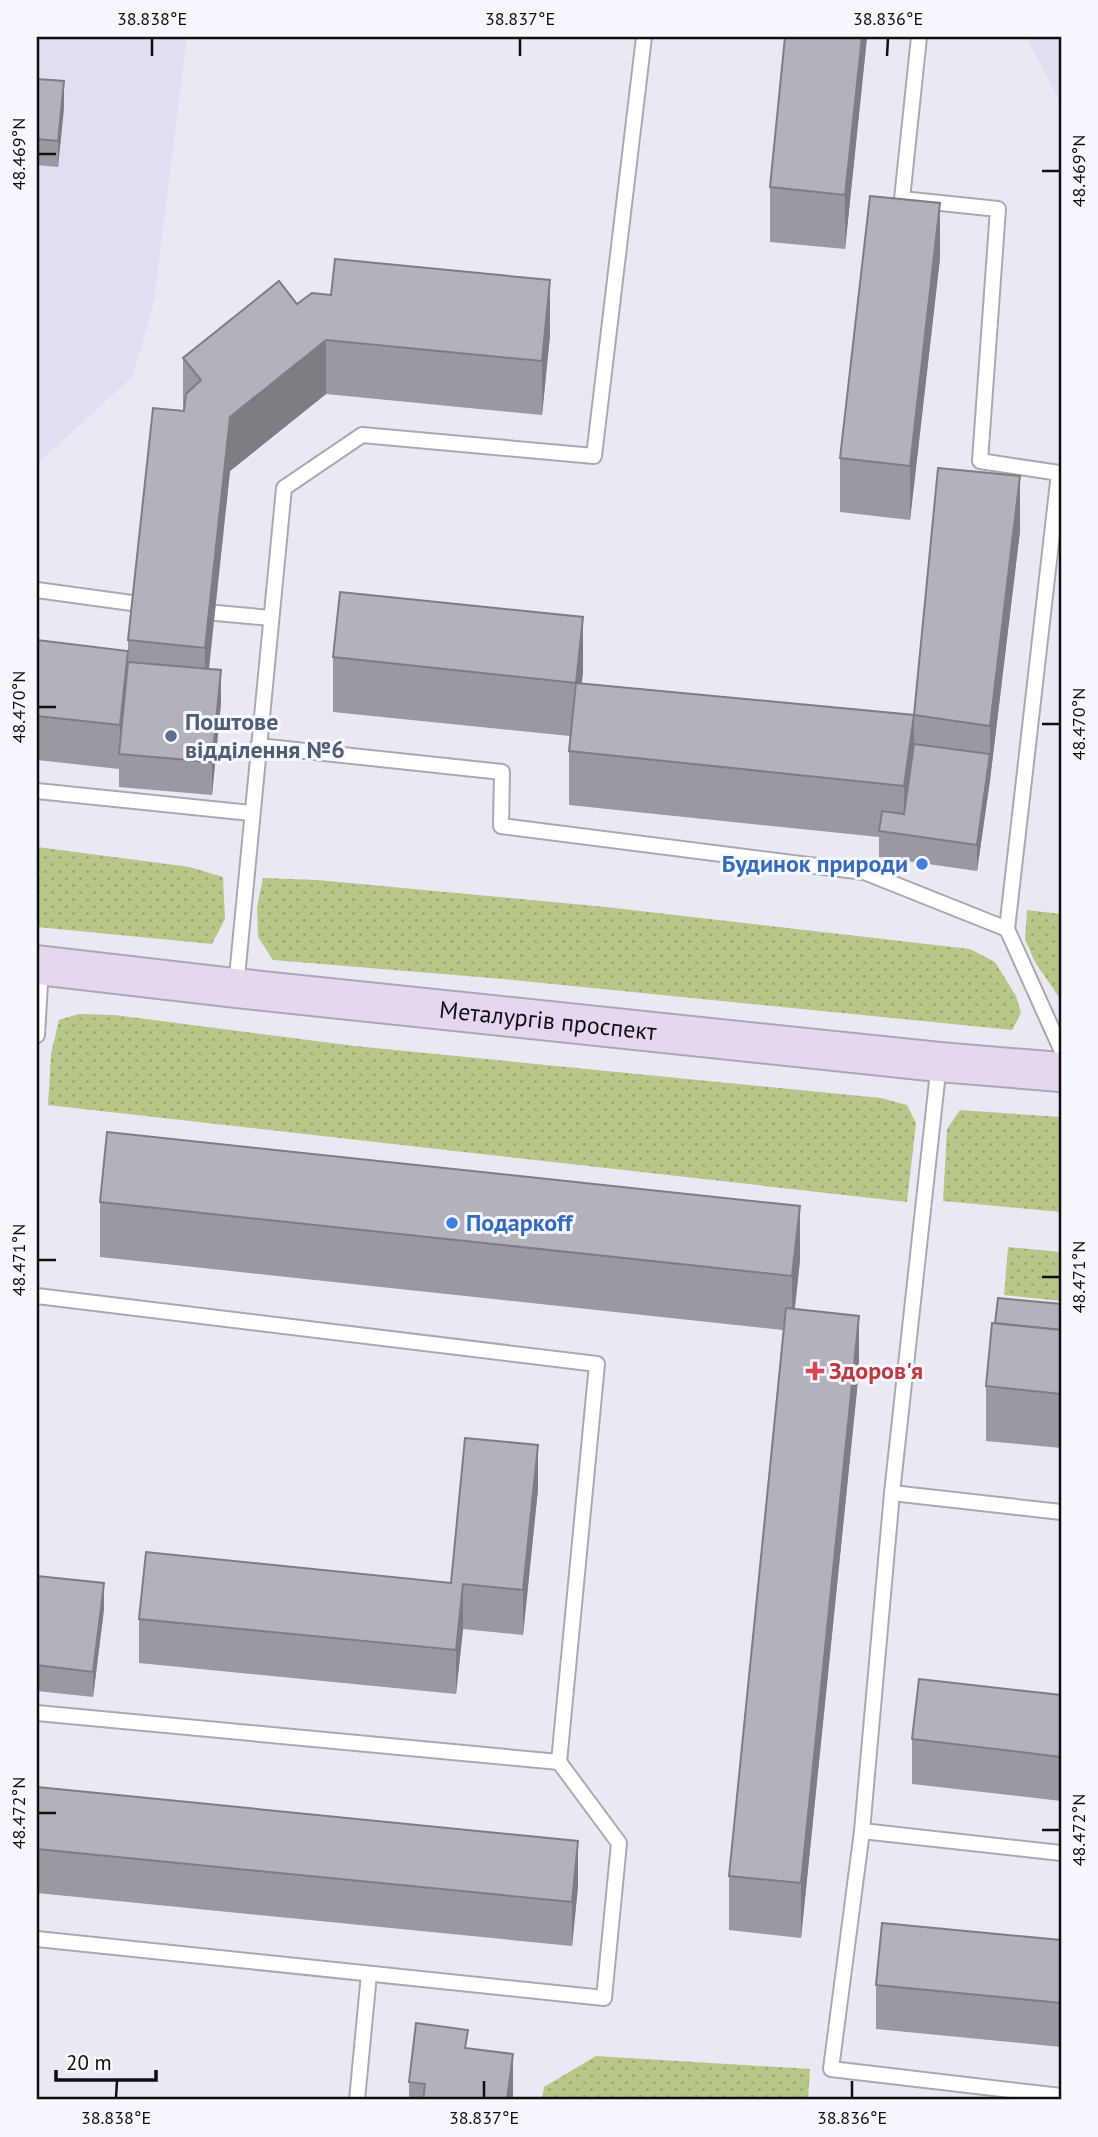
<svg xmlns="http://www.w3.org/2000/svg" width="1098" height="2137" font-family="'PT Sans',sans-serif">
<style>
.education{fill:#e3ddf2}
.grass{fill:url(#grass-dots)}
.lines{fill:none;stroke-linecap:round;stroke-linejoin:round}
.lane-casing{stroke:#aaa9b3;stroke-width:18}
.secondary-casing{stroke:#aaa9b3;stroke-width:42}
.lane{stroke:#fff;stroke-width:14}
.secondary{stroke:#e6d7f0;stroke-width:38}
.wall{fill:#9999a1}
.shaded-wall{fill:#7d7d83}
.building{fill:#b2b2bb;stroke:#7d7d83;stroke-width:2}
.ticks{fill:none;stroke:#0f0f12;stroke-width:2.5}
.service-dot{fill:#5c6f8a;stroke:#f7f7ff;stroke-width:2.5}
.shop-dot{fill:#3f7fe0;stroke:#f7f7ff;stroke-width:2.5}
.health-dot{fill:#e0444e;stroke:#f7f7ff;stroke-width:2.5}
.labels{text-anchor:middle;stroke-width:6;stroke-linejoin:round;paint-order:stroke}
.service-label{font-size:24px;font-weight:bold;fill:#4e5e75;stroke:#f7f7ff;text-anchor:start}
.shop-label{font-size:24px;font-weight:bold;fill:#366cbe;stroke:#f7f7ff;text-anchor:end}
.street-label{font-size:24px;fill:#0f0f12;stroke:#f7f7ff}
.health-label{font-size:24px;font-weight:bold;fill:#be3a42;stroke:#f7f7ff;text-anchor:start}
.neatline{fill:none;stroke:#0f0f12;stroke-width:2.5}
.ticks-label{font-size:18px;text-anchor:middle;fill:#0f0f12}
</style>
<defs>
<pattern id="grass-dots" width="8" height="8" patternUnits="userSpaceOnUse" patternTransform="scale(1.75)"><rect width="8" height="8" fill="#b7c788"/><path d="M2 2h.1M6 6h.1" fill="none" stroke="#9caa74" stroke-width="1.8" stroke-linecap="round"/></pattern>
</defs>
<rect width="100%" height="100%" fill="#eae9f3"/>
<g class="education">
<polygon points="37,37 187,37 154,301 133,376 37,464"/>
<polygon points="1026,37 1061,37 1061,103"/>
</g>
<g class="grass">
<polygon points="37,847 190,867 223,877 225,919 212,944 37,927"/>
<polygon points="263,878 318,880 606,907 970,949 995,962 1016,996 1021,1013 1012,1030 503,979 273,960 258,937 257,907"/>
<polygon points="1027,910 1061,914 1061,1000 1035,962 1025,939"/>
<polygon points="78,1014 115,1015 355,1046 881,1098 907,1105 916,1123 907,1202 48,1105 51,1054 59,1020"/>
<polygon points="960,1110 1061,1117 1061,1212 943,1201 947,1129"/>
<polygon points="1008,1247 1061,1252 1061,1301 1004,1295"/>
<polygon points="596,2056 810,2069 808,2100 542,2100 544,2087"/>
</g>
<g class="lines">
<g class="lane-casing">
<g id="lane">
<polyline points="919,37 902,199 998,209 980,461 1059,473 1007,929 1061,1049"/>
<polyline points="37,590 139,604"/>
<polyline points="216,613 271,618"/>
<polyline points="258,746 502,772 501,826 864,872 1007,929"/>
<polyline points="37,791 251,813"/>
<polyline points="236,987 284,488 362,435 594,456 644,37"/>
<polyline points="37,1035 41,967"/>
<polyline points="939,1063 892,1493 862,1831 831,2069 1061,2096"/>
<polyline points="37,1296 597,1364 559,1762"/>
<polyline points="892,1493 1061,1512"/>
<polyline points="37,1713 559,1762 619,1843 604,1998 37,1939"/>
<polyline points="862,1831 1061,1853"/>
<polyline points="357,2100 369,1974"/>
</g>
</g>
<g class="secondary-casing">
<g id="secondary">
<path id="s1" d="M37 965 235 988 939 1062 1061 1072"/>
</g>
</g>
<use href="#lane" class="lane"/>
<use href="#secondary" class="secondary"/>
</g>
<g class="wall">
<polygon points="51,37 75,37 75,39"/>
<polygon points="785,37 867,37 845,249 770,242 770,187"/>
<polygon points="37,79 64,107 58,167 37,165"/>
<polygon points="940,258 910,520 840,512 840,458"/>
<polygon points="297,304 550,335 542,415 326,394 230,471 209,669 221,703 212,795 119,787 119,769 37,760 37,640 128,651 128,640 183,411 183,358"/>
<polygon points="1020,531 990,780 977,871 879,857 879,837 569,805 569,751 570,736 333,712 333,657 583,672 581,683 914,715"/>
<polygon points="100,1202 800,1260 795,1309 859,1370 801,1938 729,1930 729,1876 783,1330 100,1257"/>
<polygon points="1061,1304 1061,1448 986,1441 986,1386 995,1323"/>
<polygon points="538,1489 523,1635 463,1629 456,1694 139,1663 139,1619 451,1583"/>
<polygon points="37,1576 104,1609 93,1697 37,1691"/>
<polygon points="1061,1695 1061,1801 912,1784 912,1739"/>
<polygon points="37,1787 578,1886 572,1946 37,1893"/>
<polygon points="1061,1940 1061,2047 876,2029 876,1985"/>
<polygon points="468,2048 513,2100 409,2100 409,2082"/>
</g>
<g class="shaded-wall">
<polygon points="862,37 867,37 845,249 845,195"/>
<polygon points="64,81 64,107 58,167 58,141"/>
<polygon points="940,203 940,258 910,520 910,466"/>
<polygon points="550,280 550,335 542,415 542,361"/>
<polygon points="326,340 326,394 230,471 205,702 205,648 230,417"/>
<polygon points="1020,476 1020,531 990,780 977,871 977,845 990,754 990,726"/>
<polygon points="583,617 583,672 576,737 576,683"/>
<polygon points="128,651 128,695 120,754 120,725"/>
<polygon points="221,670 221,703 212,795 212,762"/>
<polygon points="914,715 914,769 904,835 904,786"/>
<polygon points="800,1206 800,1260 792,1331 792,1276"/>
<polygon points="859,1316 859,1370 801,1938 801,1883"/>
<polygon points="538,1445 538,1489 523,1635 523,1590"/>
<polygon points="104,1583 104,1609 93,1697 93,1672"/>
<polygon points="463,1584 463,1629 456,1694 456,1650"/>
<polygon points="578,1841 578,1886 572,1946 572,1902"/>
<polygon points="513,2054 513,2100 507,2100"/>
</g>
<g class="building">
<polygon points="785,37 862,37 845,195 770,187"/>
<polygon points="37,79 64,81 58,141 37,139"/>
<polygon points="870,196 940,203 910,466 840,458"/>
<polygon points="335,259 550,280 542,361 326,340 230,417 205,648 128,640 153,408 184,411 186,394 201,380 183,358 279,281 297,304 312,293 331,295"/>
<polygon points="938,468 1020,476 990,726 914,715"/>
<polygon points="340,592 583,617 576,683 333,657"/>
<polygon points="37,640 128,651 120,725 37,716"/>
<polygon points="128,662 221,670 212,762 119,754"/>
<polygon points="576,683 914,715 904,786 569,751"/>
<polygon points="914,744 990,754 977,845 879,831 882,811 904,814"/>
<polygon points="107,1132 800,1206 792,1276 100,1202"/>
<polygon points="998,1298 1061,1304 1061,1330 995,1323"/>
<polygon points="786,1308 859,1316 801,1883 729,1876"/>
<polygon points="992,1323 1061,1330 1061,1394 986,1386"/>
<polygon points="465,1438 538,1445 523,1590 463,1584 456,1650 139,1619 146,1552 451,1583"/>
<polygon points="37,1576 104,1583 93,1672 37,1665"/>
<polygon points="919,1679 1061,1695 1061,1757 912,1739"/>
<polygon points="37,1787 578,1841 572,1902 37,1849"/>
<polygon points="882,1923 1061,1940 1061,2003 876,1985"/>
<polygon points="416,2023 468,2030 465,2048 513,2054 507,2100 423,2100 425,2084 409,2082"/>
</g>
<path class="ticks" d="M152 56V38M520 56V38M887 56 888 38M38 154H56M1042 171H1060M38 707H56M1042 724H1060M38 1260H56M1042 1277H1060M38 1813H56M1042 1830H1060M116 2098 117 2081M484 2098V2081M852 2098V2081"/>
<circle class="service-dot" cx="171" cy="736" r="7"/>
<g class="shop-dot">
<circle cx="922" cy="864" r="7"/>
<circle cx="452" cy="1223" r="7"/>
</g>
<path class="health-dot" d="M811.5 1360.5h7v7h7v7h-7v7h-7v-7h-7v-7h7z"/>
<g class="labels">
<g class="service-label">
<text x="185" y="730">Поштове<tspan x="185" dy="28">відділення №6</tspan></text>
</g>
<g class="shop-label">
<text x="908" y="872">Будинок природи</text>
<text x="466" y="1231" text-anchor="start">Подаркоff</text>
</g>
<g class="street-label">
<text dy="8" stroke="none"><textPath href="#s1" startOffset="514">Металургів проспект</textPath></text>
</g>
<g class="health-label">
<text x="829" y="1379">Здоров'я</text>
</g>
</g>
<rect width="1098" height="2137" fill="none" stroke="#f7f7ff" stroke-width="77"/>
<path d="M56 2070v10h100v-10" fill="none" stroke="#0f0f12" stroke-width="3.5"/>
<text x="66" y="2070" font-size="21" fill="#0f0f12" stroke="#f7f7ff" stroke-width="5" paint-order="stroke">20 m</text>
<rect x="38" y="38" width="1022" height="2060" class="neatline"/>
<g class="ticks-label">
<text x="152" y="25">38.838°E</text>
<text x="520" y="25">38.837°E</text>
<text x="888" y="25">38.836°E</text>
<text transform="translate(19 154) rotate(-90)" y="6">48.469°N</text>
<text transform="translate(1079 171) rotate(-90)" y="6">48.469°N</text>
<text transform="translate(19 707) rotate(-90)" y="6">48.470°N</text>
<text transform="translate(1079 724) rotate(-90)" y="6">48.470°N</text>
<text transform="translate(19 1260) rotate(-90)" y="6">48.471°N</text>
<text transform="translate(1079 1277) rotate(-90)" y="6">48.471°N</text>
<text transform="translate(19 1813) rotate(-90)" y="6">48.472°N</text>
<text transform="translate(1079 1830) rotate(-90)" y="6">48.472°N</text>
<text x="116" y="2124">38.838°E</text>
<text x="484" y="2124">38.837°E</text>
<text x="852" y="2124">38.836°E</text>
</g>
</svg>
